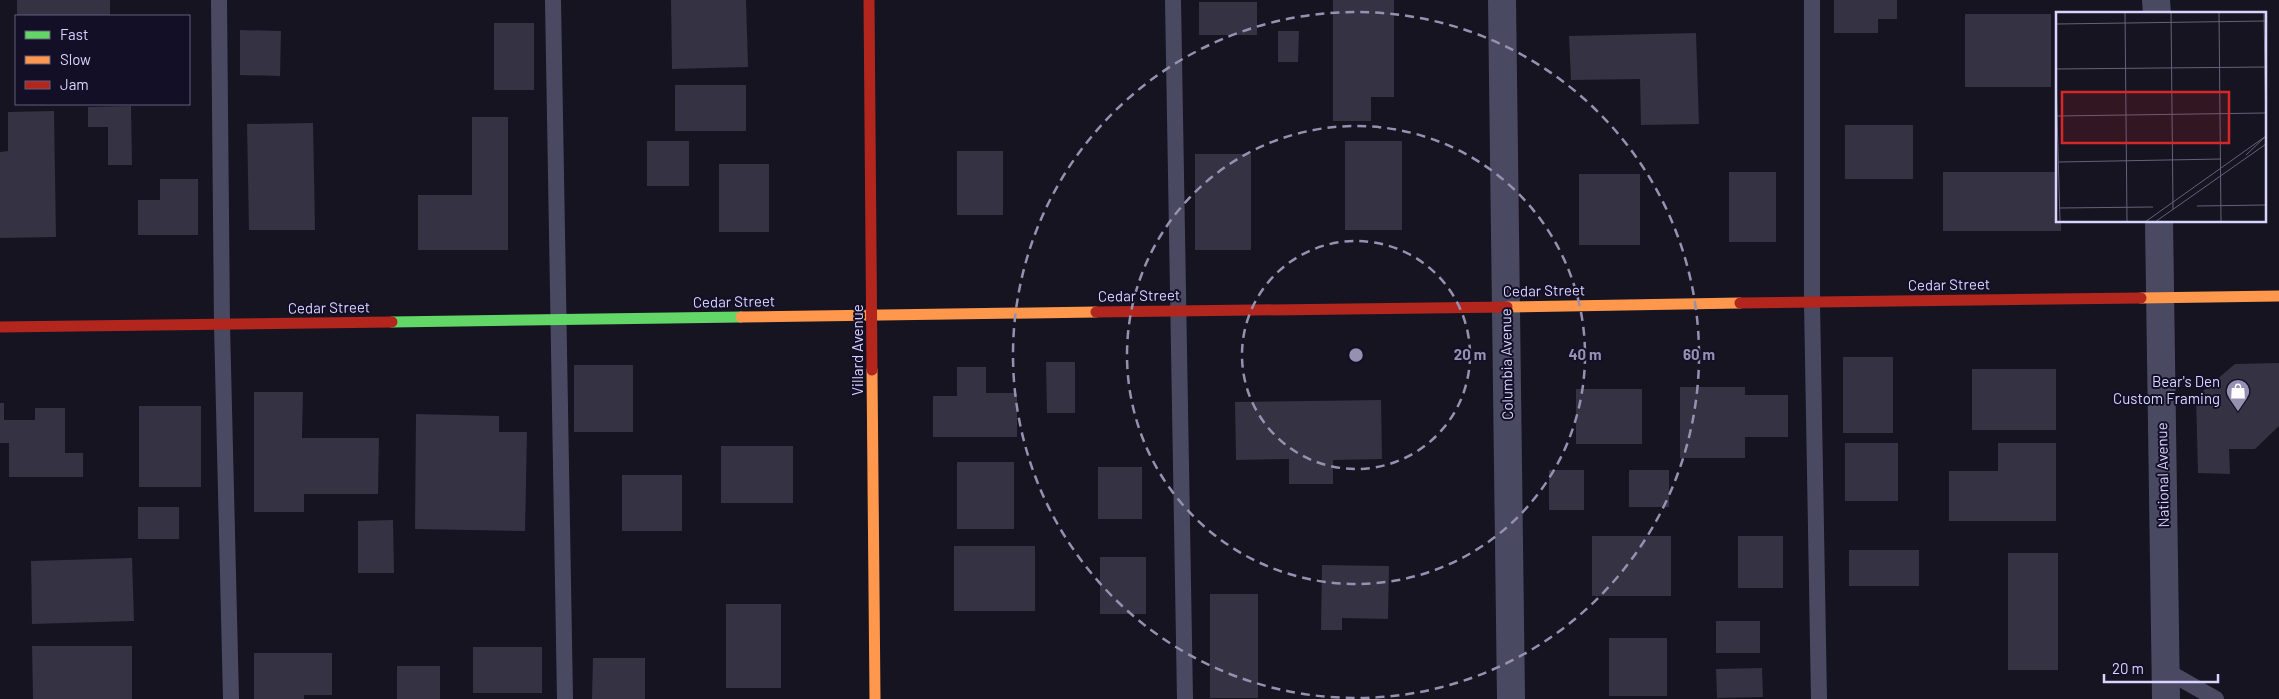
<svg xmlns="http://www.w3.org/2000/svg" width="2279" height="699" font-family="Barlow,sans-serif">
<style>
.building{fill:#343243}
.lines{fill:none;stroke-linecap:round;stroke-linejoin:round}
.lane{stroke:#4a4962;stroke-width:16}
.street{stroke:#4a4962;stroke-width:28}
.fast{stroke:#63d668;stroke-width:11}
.slow{stroke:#ff974d;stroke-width:11}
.jam{stroke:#b3261e;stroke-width:11}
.ring{fill:none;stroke:#9591b1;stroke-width:2.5;stroke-dasharray:9 6}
.labels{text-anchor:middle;stroke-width:4;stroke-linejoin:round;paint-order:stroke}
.street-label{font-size:15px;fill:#d9d4ff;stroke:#130f26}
.poi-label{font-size:15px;fill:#d9d4ff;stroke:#130f26;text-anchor:end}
.inset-road{fill:none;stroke:#64617a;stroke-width:1}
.view{fill:#d62828;fill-opacity:0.15;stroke:#d62828;stroke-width:2.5}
.inset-edge{fill:none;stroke:#d9d4ff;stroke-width:2.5}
.centre{fill:#9591b1;stroke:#130f26;stroke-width:2.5}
.ring-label{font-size:15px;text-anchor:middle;font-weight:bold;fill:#9591b1;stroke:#130f26;stroke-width:4;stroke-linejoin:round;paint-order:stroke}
</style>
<rect width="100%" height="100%" fill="#161421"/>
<g class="building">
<rect x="17" y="0" width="93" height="16"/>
<polygon points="671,0 746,0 748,67 672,69"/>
<polygon points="1333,0 1394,0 1394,97 1371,97 1371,121 1333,121"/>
<polygon points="1834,0 1897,0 1897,19 1878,19 1878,33 1834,33"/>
<rect x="1199" y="2" width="58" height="33"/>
<rect x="1965" y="14" width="86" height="73"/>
<rect x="494" y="23" width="40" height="67"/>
<polygon points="240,30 281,31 280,76 240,75"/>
<polygon points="1278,31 1299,31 1298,62 1278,62"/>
<polygon points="1696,33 1699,124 1641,125 1640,79 1571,80 1569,36"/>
<rect x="675" y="85" width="71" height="46"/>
<polygon points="131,106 132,165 108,165 108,127 88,127 88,107"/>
<polygon points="54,111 56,237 0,238 0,152 8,151 8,112"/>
<polygon points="472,117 508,117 508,250 418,250 418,195 472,195"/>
<polygon points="313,123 315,230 249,230 247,124"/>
<rect x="1845" y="125" width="68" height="54"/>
<rect x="647" y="141" width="42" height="45"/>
<rect x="1345" y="141" width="57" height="89"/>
<rect x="957" y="151" width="46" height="64"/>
<rect x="1195" y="154" width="56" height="96"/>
<rect x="719" y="164" width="50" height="68"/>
<rect x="1729" y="172" width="47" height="70"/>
<polygon points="1943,172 2058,172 2058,221 2061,221 2061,231 1943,231"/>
<rect x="1579" y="174" width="61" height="71"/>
<polygon points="160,179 198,179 198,235 138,235 138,200 160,200"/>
<rect x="1843" y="357" width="50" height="76"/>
<polygon points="1046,362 1075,362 1075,413 1047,413"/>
<polygon points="2279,363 2279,426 2255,449 2229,449 2230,474 2198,473 2196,397 2235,364"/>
<rect x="574" y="365" width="59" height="67"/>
<polygon points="957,367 986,367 986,393 1017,393 1017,437 933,437 933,396 957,396"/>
<rect x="1972" y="369" width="84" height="61"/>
<polygon points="1680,387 1745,387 1745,395 1788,395 1788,437 1745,437 1745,458 1680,458"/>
<rect x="1576" y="389" width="66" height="55"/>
<polygon points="254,392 303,392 302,438 379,438 378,494 304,494 304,512 254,512"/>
<polygon points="1381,400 1382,459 1333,460 1333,484 1289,484 1289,459 1236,460 1235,402"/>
<polygon points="0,403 4,403 4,420 35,420 35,408 65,408 65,453 83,453 83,477 9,477 9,443 0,443"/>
<rect x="139" y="406" width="62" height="81"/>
<polygon points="416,414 499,416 499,432 527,432 525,531 415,529"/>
<rect x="1845" y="443" width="53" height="58"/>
<polygon points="1998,443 2056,443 2056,521 1949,521 1949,471 1998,471"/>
<rect x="721" y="446" width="72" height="57"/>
<rect x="957" y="462" width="57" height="67"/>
<rect x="1098" y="467" width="44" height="52"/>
<rect x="1549" y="470" width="35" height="40"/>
<rect x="1629" y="470" width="40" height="37"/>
<rect x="622" y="475" width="60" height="56"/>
<rect x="138" y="507" width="41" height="32"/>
<polygon points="393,520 394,573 358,573 358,521"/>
<rect x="1592" y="536" width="79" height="60"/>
<rect x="1738" y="536" width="45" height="52"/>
<rect x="954" y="546" width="81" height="65"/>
<rect x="1849" y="550" width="70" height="36"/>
<rect x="2008" y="553" width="50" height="117"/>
<rect x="1100" y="557" width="46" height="57"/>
<polygon points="132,558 134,621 32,624 31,561"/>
<polygon points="1322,565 1389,566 1388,619 1342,618 1342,630 1321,630"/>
<rect x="1210" y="594" width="48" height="104"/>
<rect x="726" y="604" width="55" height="84"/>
<rect x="1716" y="621" width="44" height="32"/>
<rect x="1609" y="638" width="58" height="58"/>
<polygon points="32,646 132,646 132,699 33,699"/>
<rect x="473" y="647" width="69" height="46"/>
<polygon points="254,653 332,653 332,695 304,695 304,699 254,699"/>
<polygon points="593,658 645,658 645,699 592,699"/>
<rect x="397" y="666" width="43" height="33"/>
<polygon points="1762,668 1763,697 1717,698 1716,669"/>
</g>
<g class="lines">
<g class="lane">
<polyline points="219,0 222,325 231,699"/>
<polyline points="553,0 565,699"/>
<polyline points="1173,0 1185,699"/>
<polyline points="1812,0 1812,302 1819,699"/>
<polyline points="2165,670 2216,699"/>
</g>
<g class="street">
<polyline points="1502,0 1511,699"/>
<polyline points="2156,0 2157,14"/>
<polyline points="2159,221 2166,699"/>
</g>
<polyline class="fast" points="392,322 741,317"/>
<g class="slow">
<polyline points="2141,298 2279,296"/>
<polyline points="1507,307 1740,303"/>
<polyline points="741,317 1096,312"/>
<polyline points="872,370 875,699"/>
</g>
<g class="jam">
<polyline points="869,0 872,370"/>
<polyline points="1740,303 2141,298"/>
<polyline points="1096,312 1507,307"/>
<polyline points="0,327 392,322"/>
</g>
</g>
<g class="ring">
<circle cx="1356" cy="355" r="114"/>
<circle cx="1356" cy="355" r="229"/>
<circle cx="1356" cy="355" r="343"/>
</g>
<defs>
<g id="shop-pin" transform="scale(1.25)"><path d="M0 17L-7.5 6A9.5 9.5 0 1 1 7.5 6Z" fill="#9591b1" stroke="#130f26"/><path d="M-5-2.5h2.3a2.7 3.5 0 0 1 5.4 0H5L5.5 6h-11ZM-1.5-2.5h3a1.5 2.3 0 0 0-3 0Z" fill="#fff"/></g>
</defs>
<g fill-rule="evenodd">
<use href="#shop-pin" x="2238" y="391"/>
</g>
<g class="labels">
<g class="street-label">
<text transform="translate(1949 285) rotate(-1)" y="5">Cedar Street</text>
<text transform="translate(1544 291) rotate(-1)" y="5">Cedar Street</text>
<text transform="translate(1139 296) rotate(-1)" y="5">Cedar Street</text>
<text transform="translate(734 302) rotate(-1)" y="5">Cedar Street</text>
<text transform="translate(329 308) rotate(-1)" y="5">Cedar Street</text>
<text transform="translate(858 350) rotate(-90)" y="5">Villard Avenue</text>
<text transform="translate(1507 364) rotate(-91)" y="5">Columbia Avenue</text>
<text transform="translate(2163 475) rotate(-91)" y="5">National Avenue</text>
</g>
<g class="poi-label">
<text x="2220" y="387">Bear's Den<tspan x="2220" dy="17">Custom Framing</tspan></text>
</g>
</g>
<g transform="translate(2056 12)">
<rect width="210" height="210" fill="#161421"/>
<path class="inset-road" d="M69 0 71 210M115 0 117 197M163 0 165 210M208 0 210 124M1 12 210 9M0 57 210 55M0 63V0M0 66 4 210M1 104 209 101M190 143 210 124M3 150 165 147M141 194 210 193M3 196 97 195M89 210 210 124M99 210 210 132"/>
<path class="view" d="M6 80H173V131H6Z"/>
<rect width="210" height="210" class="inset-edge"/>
</g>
<circle cx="1356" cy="355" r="8" class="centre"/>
<g class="ring-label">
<text x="1470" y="360">20 m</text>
<text x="1585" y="360">40 m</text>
<text x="1699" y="360">60 m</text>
</g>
<rect x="15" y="15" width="175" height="90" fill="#130f26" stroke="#625e7d"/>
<rect x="25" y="31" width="25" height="8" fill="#63d668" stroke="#625e7d"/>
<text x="60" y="40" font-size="15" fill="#d9d4ff">Fast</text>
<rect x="25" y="56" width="25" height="8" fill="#ff974d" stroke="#625e7d"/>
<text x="60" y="65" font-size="15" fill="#d9d4ff">Slow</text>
<rect x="25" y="81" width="25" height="8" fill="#b3261e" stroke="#625e7d"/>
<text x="60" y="90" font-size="15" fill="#d9d4ff">Jam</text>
<path d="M2104 674v8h114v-8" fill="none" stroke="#d9d4ff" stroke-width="2.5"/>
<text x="2112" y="674" font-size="15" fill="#d9d4ff" stroke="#130f26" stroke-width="4" paint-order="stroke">20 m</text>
</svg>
